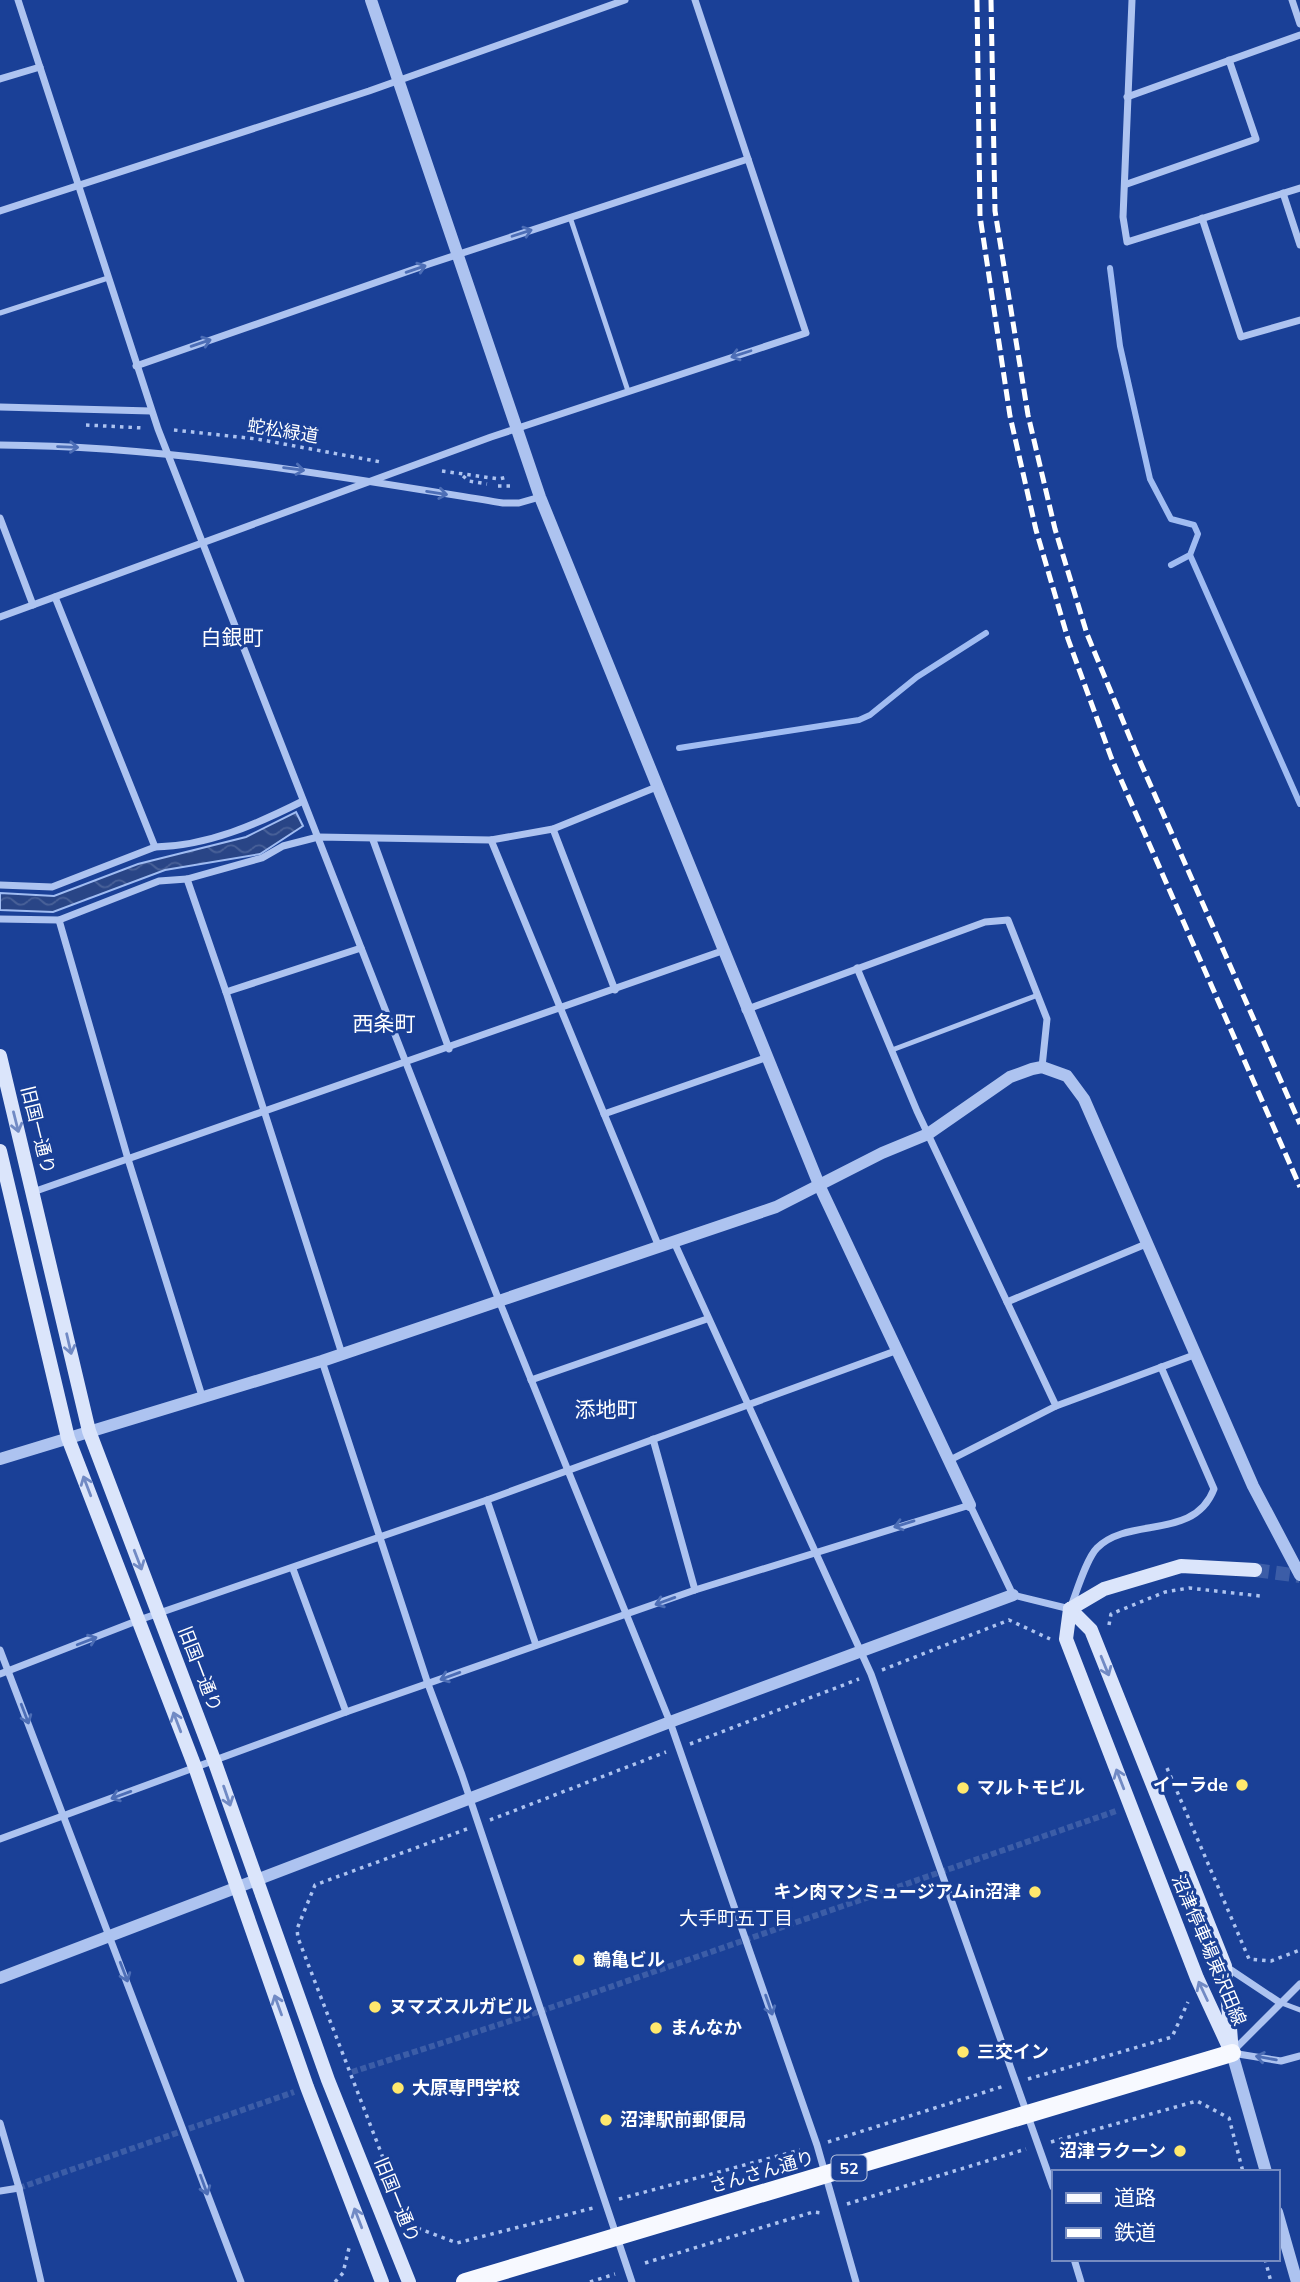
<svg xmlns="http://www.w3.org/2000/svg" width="1300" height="2282" font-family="Mulish,'Noto Sans JP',sans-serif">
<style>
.water{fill:url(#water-waves);stroke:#a0bcf2;stroke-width:2}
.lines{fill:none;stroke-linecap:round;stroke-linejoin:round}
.stream{stroke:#a0bcf2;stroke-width:6}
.pedestrian-tunnel{stroke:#3c5da7;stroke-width:6;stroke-dasharray:6 3;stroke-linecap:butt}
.secondary-tunnel{stroke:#3c5da7;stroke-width:14;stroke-dasharray:14 7;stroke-linecap:butt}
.path{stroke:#adc3f0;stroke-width:3.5;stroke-dasharray:3.5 5;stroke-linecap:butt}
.service{stroke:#adc3f0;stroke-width:5}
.minor{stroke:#adc3f0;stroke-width:7}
.tertiary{stroke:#adc3f0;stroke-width:12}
.secondary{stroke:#dbe5fb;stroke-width:14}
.primary{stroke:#f7f9ff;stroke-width:18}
.rail{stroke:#fff;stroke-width:5;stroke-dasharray:12 5;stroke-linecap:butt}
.oneway{stroke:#4d6eb6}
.oneway2{stroke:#718ac4}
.poi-dot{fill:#ffe86d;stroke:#1a4097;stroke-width:2.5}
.labels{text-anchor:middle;stroke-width:6;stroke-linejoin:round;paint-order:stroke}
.shield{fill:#1a4097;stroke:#bac6e0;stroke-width:2}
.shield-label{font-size:16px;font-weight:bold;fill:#fff}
.street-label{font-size:18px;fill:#fff;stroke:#1a4097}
.poi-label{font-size:18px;font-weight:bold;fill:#fff;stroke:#1a4097;text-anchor:start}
.neighbourhood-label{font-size:19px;fill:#fff;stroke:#1a4097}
.quarter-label{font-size:21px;fill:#fff;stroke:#1a4097}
</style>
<defs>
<pattern id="water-waves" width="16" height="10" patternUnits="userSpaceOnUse" patternTransform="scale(1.75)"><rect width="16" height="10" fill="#294586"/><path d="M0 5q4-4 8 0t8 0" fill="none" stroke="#496198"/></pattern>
</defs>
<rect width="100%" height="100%" fill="#1a4097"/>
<polygon class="water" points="296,812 303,826 260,854 165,870 53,912 0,910 0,893 54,896 138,864 246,837"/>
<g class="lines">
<g class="stream">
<polyline points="1110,268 1120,346 1150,479 1171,519 1194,525 1198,534 1190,555 1171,565"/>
<polyline points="1190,555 1300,804"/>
<polyline points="679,748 859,720 870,715 917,677 986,633"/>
</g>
<g class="pedestrian-tunnel">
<polyline points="352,2072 541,2011 1116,1811"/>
<polyline points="19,2188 294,2092"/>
</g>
<polyline class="secondary-tunnel" points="1255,1570 1300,1576"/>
<g class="path">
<polyline points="86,425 144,428"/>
<polyline points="174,430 257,439 381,462"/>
<polyline points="442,471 499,479 507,477"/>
<polyline points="463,476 469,481 487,484"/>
<polyline points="498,486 511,486"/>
<polyline points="1109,1625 1111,1614 1165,1592 1189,1588 1260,1596"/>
<polyline points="882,1670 1009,1620 1050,1639"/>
<polyline points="690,1744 859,1679"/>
<polyline points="1167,1768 1249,1959 1271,1961 1300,1950"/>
<polyline points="490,1820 666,1752"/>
<polyline points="467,1829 315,1885 297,1929 298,1938 409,2225 457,2243 593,2208"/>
<polyline points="1028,2079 1172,2037 1188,2002"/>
<polyline points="828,2142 1004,2086"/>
<polyline points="1051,2142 1197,2101 1229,2118 1243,2172"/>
<polyline points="619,2199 800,2150"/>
<polyline points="847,2204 1026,2149"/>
<polyline points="1265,2259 1271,2282"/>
<polyline points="645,2263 813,2212 822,2213"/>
<polyline points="335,2282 343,2273 349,2248"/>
<polyline points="590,2282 615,2274"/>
</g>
<g class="service">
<polyline points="570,217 628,391"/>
<polyline points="0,313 108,278"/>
<polyline points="892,1050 1038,995"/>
<polyline points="1279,2002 1300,2010"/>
</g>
<g class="minor">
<polyline points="18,0 158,429 500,1303 670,1722 817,2145 856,2282"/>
<polyline points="1132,0 1123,217 1127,242 1300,188"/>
<polyline points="1292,0 1300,24"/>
<polyline points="0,79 40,67"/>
<polyline points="1127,97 1300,35"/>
<polyline points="1127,184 1256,139 1229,60"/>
<polyline points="1283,193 1300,245"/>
<polyline points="0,211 369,91 625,0"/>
<polyline points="1202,218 1241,337 1300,320"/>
<polyline points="136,366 429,264 748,159"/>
<polyline points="0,407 151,411"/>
<path d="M0 445C170 446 336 476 503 503H519L540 497"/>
<polyline points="0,518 33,605"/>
<polyline points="55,597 155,847"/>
<polyline points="0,617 491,437 806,333 695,0"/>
<polyline points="553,829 615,990"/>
<polyline points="373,840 449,1049"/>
<polyline points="491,840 659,1247"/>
<polyline points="187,879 226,992 342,1354"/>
<path d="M0 885 52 887 155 847C208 846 257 824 303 801"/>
<polyline points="0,919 59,920 159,881 187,879 262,858 283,846 318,837 491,840 553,829 659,786"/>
<polyline points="59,920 128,1159 202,1396"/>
<polyline points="857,968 917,1111 1056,1406 950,1460"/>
<polyline points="226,992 361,948"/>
<polyline points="745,1010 985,922 1008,920 1047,1019 1042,1067"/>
<polyline points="604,1114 765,1058"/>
<polyline points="33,1192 722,951"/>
<polyline points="674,1242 871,1674 1053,2187"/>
<polyline points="1007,1302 1146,1244"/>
<polyline points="322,1361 428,1684 462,1775 632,2282"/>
<polyline points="531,1380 707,1319"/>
<polyline points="1056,1406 1194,1355"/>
<polyline points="653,1439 695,1590"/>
<polyline points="487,1500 536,1645"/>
<polyline points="293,1569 346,1712"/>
<polyline points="0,1650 241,2282"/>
<polyline points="0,1674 139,1620 487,1500 898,1350"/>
<path d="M0 1839 346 1712 695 1590 970 1505 1013 1595 1070 1609C1076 1594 1086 1559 1097 1548 1129 1516 1194 1541 1214 1489L1161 1367"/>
<polyline points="1225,1966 1279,2002"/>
<polyline points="1232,2052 1300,1984"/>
<polyline points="1232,2053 1281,2061 1300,2056"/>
<polyline points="0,2123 19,2188 41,2282"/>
<polyline points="0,2191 19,2188"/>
<polyline points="1074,2259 1081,2282"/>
</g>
<g class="tertiary">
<polyline points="371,0 540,497 820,1187 970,1505"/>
<polyline points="0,1459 322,1361 776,1207 882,1153 928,1134 1010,1077 1032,1069 1042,1067 1067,1076 1084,1099 1253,1486 1300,1575"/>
<polyline points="0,1978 670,1722 1013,1595"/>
<polyline points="1232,2053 1266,2172"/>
<polyline points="1277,2212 1297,2282"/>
</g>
<g class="secondary">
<polyline points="0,1056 89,1431 214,1760 328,2080 409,2282"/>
<polyline points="0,1151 68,1438 195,1767 307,2087 382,2282"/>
<polyline points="1070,1609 1091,1630 1225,1966 1232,2053"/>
<polyline points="1070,1609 1066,1639 1197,1978 1228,2045"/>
<polyline points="1070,1609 1104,1589 1181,1566 1255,1570"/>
</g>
<polyline class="primary" points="465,2282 1232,2053"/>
<g class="rail">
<polyline points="977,0 980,216 1010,416 1036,530 1068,639 1111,757 1300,1187"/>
<polyline points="991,0 995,211 1028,415 1055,529 1087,634 1135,750 1300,1124"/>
</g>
</g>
<defs><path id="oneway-shaft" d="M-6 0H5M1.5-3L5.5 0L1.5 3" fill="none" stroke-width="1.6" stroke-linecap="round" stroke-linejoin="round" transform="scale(1.75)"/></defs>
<g class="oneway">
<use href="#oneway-shaft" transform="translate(522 233) rotate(-18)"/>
<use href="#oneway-shaft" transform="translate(416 269) rotate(-19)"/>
<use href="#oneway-shaft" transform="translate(201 343) rotate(-19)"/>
<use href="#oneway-shaft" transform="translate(741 354) rotate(162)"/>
<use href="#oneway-shaft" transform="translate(68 447) rotate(2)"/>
<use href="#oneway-shaft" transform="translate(294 469) rotate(7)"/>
<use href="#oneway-shaft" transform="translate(437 493) rotate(9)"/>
<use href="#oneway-shaft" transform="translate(904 1524) rotate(163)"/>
<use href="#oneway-shaft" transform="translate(665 1601) rotate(160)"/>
<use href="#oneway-shaft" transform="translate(87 1641) rotate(-21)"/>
<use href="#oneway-shaft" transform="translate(450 1676) rotate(160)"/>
<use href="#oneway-shaft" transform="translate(25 1714) rotate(69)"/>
<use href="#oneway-shaft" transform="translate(121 1795) rotate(160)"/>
<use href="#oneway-shaft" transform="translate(124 1972) rotate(69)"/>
<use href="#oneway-shaft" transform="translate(769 2005) rotate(71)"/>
<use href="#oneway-shaft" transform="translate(1266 2058) rotate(-170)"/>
<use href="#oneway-shaft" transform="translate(204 2185) rotate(70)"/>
</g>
<g class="oneway2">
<use href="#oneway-shaft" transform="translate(16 1122) rotate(76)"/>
<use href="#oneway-shaft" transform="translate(69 1344) rotate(77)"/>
<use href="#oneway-shaft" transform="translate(87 1486) rotate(-111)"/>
<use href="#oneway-shaft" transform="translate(138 1560) rotate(69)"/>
<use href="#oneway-shaft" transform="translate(1105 1666) rotate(68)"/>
<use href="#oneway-shaft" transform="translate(177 1722) rotate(-111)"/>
<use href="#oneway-shaft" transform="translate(1120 1779) rotate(-111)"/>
<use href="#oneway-shaft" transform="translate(227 1796) rotate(71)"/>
<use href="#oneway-shaft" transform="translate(1203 1991) rotate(-115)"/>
<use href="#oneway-shaft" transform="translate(278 2005) rotate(-110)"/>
<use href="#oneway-shaft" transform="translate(358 2218) rotate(-111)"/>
</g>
<g class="poi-dot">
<circle cx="1242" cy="1785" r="7"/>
<circle cx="963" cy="1788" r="7"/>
<circle cx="1035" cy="1892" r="7"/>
<circle cx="579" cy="1960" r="7"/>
<circle cx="375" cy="2007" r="7"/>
<circle cx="656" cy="2028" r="7"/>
<circle cx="963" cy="2052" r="7"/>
<circle cx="398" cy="2088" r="7"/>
<circle cx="606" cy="2120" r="7"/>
<circle cx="1180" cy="2151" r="7"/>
</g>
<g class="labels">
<rect class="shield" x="831.5" y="2155.5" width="35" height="25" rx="5"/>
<g class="shield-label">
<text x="849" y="2174">52</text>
</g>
<g class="street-label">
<text transform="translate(283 431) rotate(9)" y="6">蛇松緑道</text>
<text transform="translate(38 1130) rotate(76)" y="6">旧国一通り</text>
<text transform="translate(200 1669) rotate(69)" y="6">旧国一通り</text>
<text transform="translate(1209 1950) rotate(67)" y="6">沼津停車場東沢田線</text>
<text transform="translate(762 2172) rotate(-16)" y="6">さんさん通り</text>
<text transform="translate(397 2200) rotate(68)" y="6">旧国一通り</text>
</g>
<g class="poi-label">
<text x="1228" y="1791" text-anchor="end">イーラde</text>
<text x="977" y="1794">マルトモビル</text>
<text x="1021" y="1898" text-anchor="end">キン肉マンミュージアムin沼津</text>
<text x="593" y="1966">鶴亀ビル</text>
<text x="389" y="2013">ヌマズスルガビル</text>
<text x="670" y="2034">まんなか</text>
<text x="977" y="2058">三交イン</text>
<text x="412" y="2094">大原専門学校</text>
<text x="620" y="2126">沼津駅前郵便局</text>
<text x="1166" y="2157" text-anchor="end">沼津ラクーン</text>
</g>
<g class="neighbourhood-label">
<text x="736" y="1925">大手町五丁目</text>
</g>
<g class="quarter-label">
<text x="232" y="645">白銀町</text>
<text x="384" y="1031">西条町</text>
<text x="606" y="1417">添地町</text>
</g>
</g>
<rect x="1052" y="2170" width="228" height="91" fill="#1a4097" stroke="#768cc1" stroke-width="2"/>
<rect x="1066" y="2193" width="35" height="10" fill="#f7f9ff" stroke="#768cc1" stroke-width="2"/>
<text x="1114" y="2205" font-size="21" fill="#ffffff">道路</text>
<rect x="1066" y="2228" width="35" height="10" fill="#ffffff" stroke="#768cc1" stroke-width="2"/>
<text x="1114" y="2240" font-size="21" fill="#ffffff">鉄道</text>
</svg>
